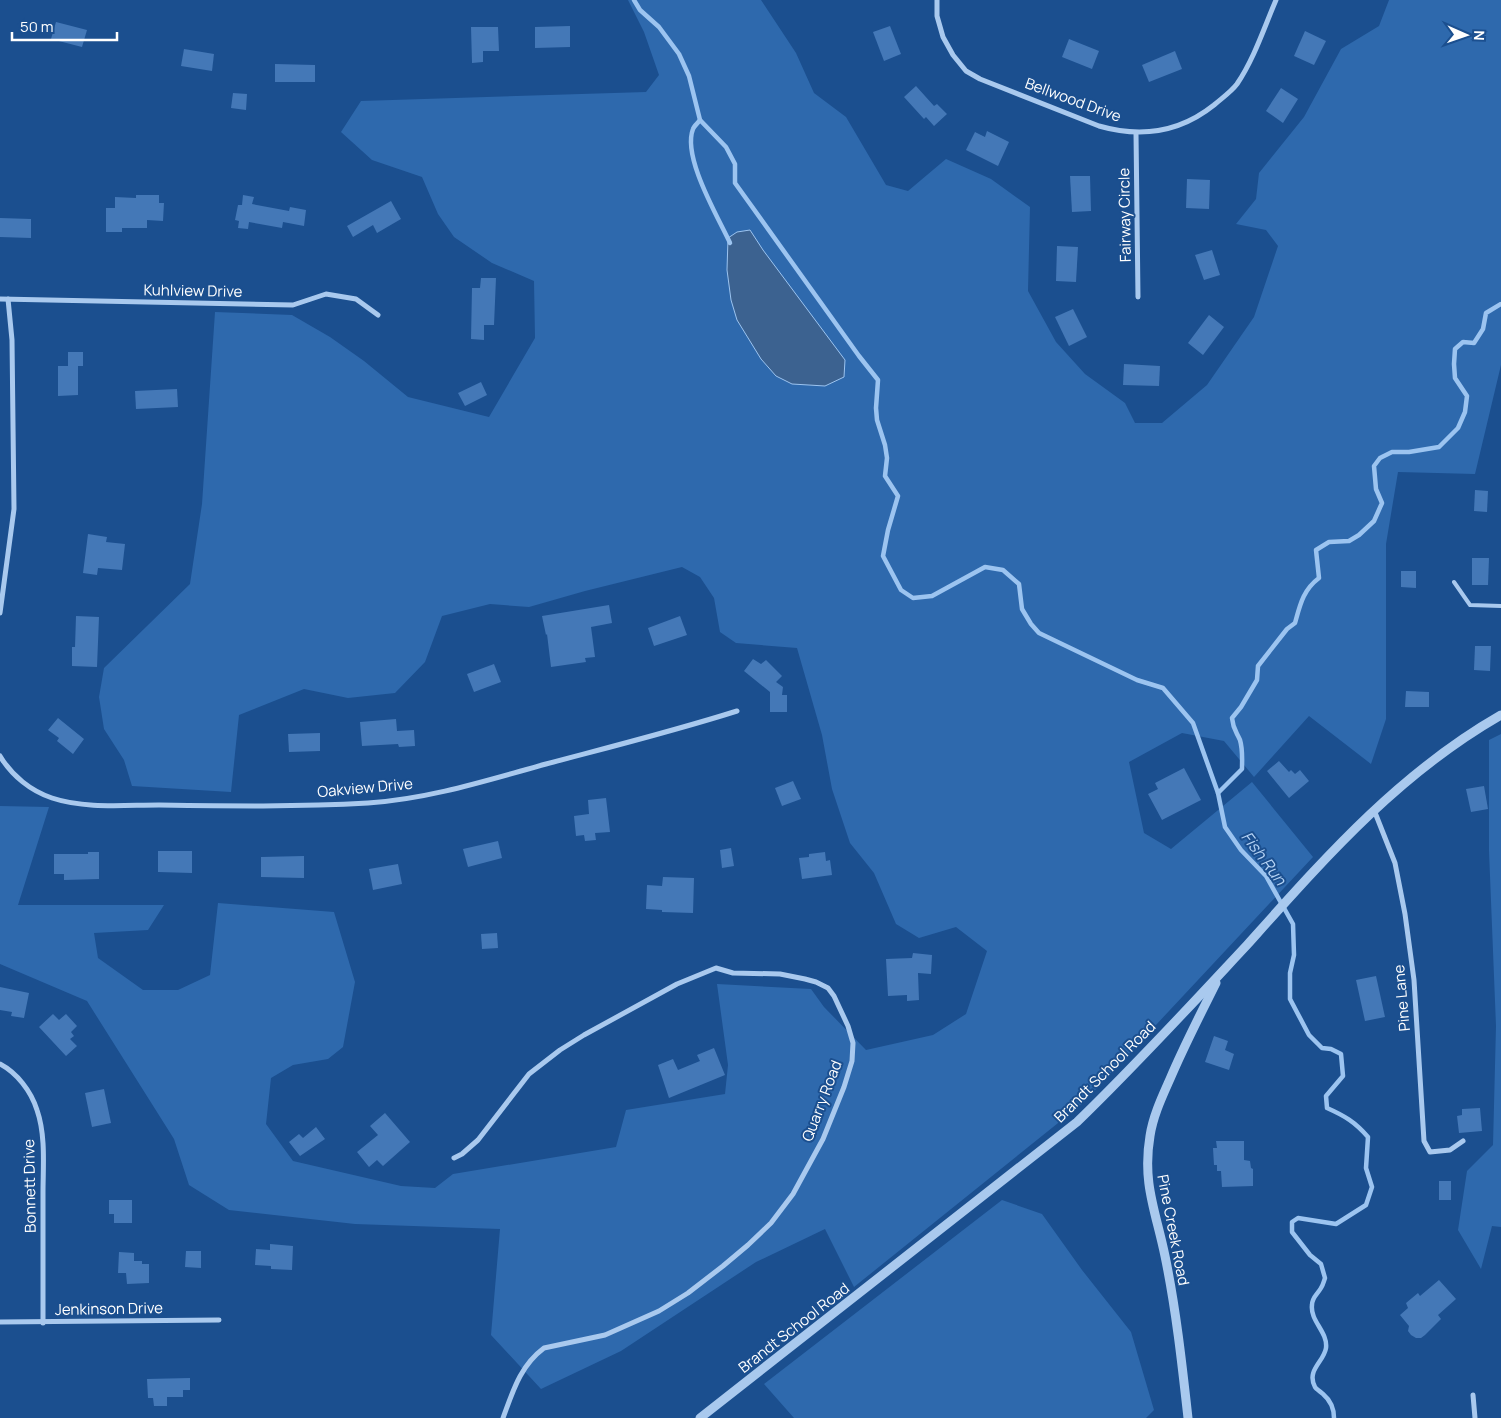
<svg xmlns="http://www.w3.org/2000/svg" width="1501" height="1418" font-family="Manrope,sans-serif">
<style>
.green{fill:#2e69ad}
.water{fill:#3c6290;stroke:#9cc4f0}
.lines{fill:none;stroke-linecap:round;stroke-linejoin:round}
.stream{stroke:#9cc4f0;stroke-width:4.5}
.building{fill:#4478b7}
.service{stroke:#a9c9ee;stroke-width:4}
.minor{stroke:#a9c9ee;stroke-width:5}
.tertiary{stroke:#a9c9ee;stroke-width:9}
.labels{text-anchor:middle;stroke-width:4;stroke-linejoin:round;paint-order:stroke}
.street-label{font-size:15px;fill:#fff;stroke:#1b4f8f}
.water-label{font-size:16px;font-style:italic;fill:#b5d3f5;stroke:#1b4f8f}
</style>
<rect width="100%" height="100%" fill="#1b4f8f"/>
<g class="green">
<polygon points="628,0 761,0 796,53 814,93 846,117 886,185 908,191 946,159 991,179 1030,207 1028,291 1056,342 1085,374 1125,403 1135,423 1162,423 1207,385 1254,317 1278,246 1266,230 1236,224 1256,199 1259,173 1304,117 1341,49 1379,26 1389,0 1501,0 1501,365 1475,474 1398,472 1386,544 1386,719 1371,764 1309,716 1254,777 1224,741 1182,733 1129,762 1144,833 1171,849 1252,782 1313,857 1083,1103 854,1287 825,1229 756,1262 621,1351 541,1389 491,1335 500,1229 355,1224 229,1210 189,1185 174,1139 87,1001 0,964 0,806 49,807 18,905 164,905 148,930 94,933 98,958 143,990 178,990 210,975 218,903 334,912 355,982 343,1047 328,1059 293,1065 271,1078 266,1124 293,1161 401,1186 435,1188 453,1174 616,1147 626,1110 725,1094 728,1065 717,984 811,989 824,1007 866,1050 933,1035 966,1014 987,951 956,927 919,938 896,924 874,873 850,843 832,789 822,735 797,648 736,643 720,632 714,598 700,577 682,567 585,591 529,607 490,604 442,616 425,662 395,693 348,698 304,689 239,715 231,792 132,786 124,760 104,729 99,697 104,668 190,584 202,504 215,312 292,315 330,337 364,361 408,397 489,417 535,338 534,281 492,263 454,237 438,214 422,177 372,160 341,132 361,101 646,92 659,75 644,32"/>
<polygon points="1501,734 1501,1227 1492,1226 1481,1269 1458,1230 1467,1171 1493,1145 1496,1026 1489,851 1489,740"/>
<polygon points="1002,1200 1042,1214 1082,1270 1131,1332 1154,1410 1146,1418 794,1418 764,1384"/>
</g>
<polygon class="water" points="750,230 763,250 845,360 844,377 825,386 792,384 776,376 761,359 737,320 731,300 727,270 728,238 737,232"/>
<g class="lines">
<g class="stream">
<polyline points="634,0 640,10 659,27 679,54 689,76 700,120 726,147 735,164 735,183 859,356 878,380 876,408 877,420 885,445 887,458 885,476 898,496 888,530 883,556 901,590 913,598 932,596 985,567 1003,570 1019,584 1022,609 1031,624 1039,633 1137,680 1163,688 1193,723 1218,793"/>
<path d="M700 120C698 123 694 126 693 129 682 157 718 217 730 243"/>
<path d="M1334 1418C1334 1409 1330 1400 1323 1394 1321 1392 1316 1389 1315 1387 1306 1370 1324 1362 1326 1348 1328 1332 1310 1321 1312 1305 1312 1297 1317 1295 1321 1288 1323 1285 1324 1281 1325 1278L1321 1264 1310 1255 1292 1232V1222L1298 1218 1336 1224 1366 1205 1372 1187 1366 1168 1368 1137C1355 1122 1345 1116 1327 1108L1326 1096 1343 1076 1341 1054 1331 1049 1322 1048 1309 1035 1290 999V973L1294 955 1293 924 1266 876 1241 850 1225 827 1218 793 1242 769C1242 759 1243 750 1240 740 1236 731 1233 729 1232 718L1241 707 1257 680 1258 666 1287 629 1295 623C1300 605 1303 590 1319 578L1316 550 1329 542 1349 541 1359 535 1374 521 1382 503 1376 489 1374 466 1380 458 1392 452H1409L1439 447 1458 428 1465 412 1467 396 1455 378 1454 364 1455 349 1463 342 1474 343 1483 329 1486 313 1501 304"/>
</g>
</g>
<g class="building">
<polygon points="56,22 87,30 82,47 51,39"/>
<polygon points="570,26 570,47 535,48 535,27"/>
<polygon points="890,26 901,54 884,61 873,32"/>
<polygon points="471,27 498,27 499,51 483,51 483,62 472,63"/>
<polygon points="1305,31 1326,41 1314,65 1294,56"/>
<polygon points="1069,39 1099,51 1092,69 1062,57"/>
<polygon points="184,49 214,54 212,71 181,66"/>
<polygon points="1175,51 1182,69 1149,82 1142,65"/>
<polygon points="275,64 315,65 315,82 275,82"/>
<polygon points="916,86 934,106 937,104 947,114 934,126 926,117 924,119 904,97"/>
<polygon points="1281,88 1298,99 1283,123 1266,111"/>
<polygon points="233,93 247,94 246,110 231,108"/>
<polygon points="987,131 1009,142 998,166 966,150 975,132 985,137"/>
<polygon points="1070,176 1090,176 1091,211 1072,212"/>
<polygon points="1187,179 1210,180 1209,209 1186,208"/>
<polygon points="136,195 159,195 159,203 164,203 163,221 147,220 147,228 122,228 122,232 106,232 106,208 115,208 115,197 136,198"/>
<polygon points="243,195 254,197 252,204 289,211 290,207 306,210 304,226 283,222 282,228 249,222 248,229 238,228 239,221 235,220 238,205 242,205"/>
<polygon points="391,201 401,219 377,233 373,225 353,237 347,226"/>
<polygon points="0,218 31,219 31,238 0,237"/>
<polygon points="1057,246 1078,247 1076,282 1056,281"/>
<polygon points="1212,250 1220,275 1204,280 1195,255"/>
<polygon points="481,278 496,278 494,325 484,325 484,340 471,339 472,288 480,288"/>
<polygon points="1073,309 1087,337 1069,346 1055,317"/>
<polygon points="1209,315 1224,327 1203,355 1188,343"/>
<rect x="68" y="352" width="15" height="14"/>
<polygon points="1124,364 1160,366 1159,386 1123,385"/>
<polygon points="58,366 78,366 78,395 58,396"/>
<polygon points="481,382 487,395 465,406 458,393"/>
<polygon points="177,389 178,407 136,409 135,391"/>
<polygon points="1475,490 1488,491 1487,512 1474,511"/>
<polygon points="88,534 107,537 106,542 125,544 122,570 98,568 97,575 83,573"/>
<polygon points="1472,558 1489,558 1488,585 1472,585"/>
<polygon points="1401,571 1416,571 1416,588 1401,587"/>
<polygon points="609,605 612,623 591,627 595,657 585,658 586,662 551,667 547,634 546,635 542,616"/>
<polygon points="76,616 99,617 97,667 72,666 72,647 75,647"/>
<polygon points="680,616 687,635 654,646 648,628"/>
<polygon points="1475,646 1491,646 1490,671 1474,670"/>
<polygon points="753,659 761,664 766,660 782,676 776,682 783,687 782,695 787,695 787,712 770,712 770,692 744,671"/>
<polygon points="494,664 501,682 474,692 467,674"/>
<polygon points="1406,691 1429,692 1429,707 1405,707"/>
<polygon points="58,718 84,739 73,754 57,741 59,738 48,730"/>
<polygon points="396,719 397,731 414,730 415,746 399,747 398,744 362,746 360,722"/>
<polygon points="320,733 320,751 289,752 288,734"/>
<polygon points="1279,761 1289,772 1291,770 1295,774 1300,770 1309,781 1289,798 1267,771"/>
<polygon points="1184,768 1201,800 1162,820 1148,794 1158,789 1155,783"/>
<polygon points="793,781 801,799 782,806 775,788"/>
<polygon points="1484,786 1488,809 1471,812 1466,789"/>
<polygon points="606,798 610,832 595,833 596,840 585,841 584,835 576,836 574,816 589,814 588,800"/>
<polygon points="498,841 502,858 468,867 463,849"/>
<polygon points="731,848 734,866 722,868 720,850"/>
<polygon points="158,851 192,851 192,873 158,872"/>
<polygon points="88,852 99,852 99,879 64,880 64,874 54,874 54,854 88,854"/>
<polygon points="825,852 826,861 830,860 832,875 802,879 799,858 809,857 809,854"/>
<polygon points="304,856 304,878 261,877 261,857"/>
<polygon points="398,864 402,884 373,890 369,869"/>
<polygon points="663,877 694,878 693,913 662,912 662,910 646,909 647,885 662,886"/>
<polygon points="497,933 498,948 482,949 481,934"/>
<polygon points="913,953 932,955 931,974 918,973 919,1000 907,1001 907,995 888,996 886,959 912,958"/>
<polygon points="1376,976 1385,1017 1365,1021 1356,980"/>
<polygon points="0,987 29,993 24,1018 11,1016 12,1012 0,1010"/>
<polygon points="53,1014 59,1020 66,1014 77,1026 71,1032 74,1036 70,1039 77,1046 66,1056 39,1027"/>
<polygon points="1214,1036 1228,1041 1225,1050 1234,1054 1229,1070 1205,1062"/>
<polygon points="714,1048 725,1075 669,1098 658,1065 673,1059 678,1070 700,1061 697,1055"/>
<polygon points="104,1089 111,1123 92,1127 85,1093"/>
<polygon points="1480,1108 1482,1131 1459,1133 1457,1116 1462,1115 1462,1109"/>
<polygon points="385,1113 410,1142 383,1166 377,1160 369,1167 357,1152 378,1135 370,1126"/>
<polygon points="316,1127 325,1139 300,1156 289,1142 299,1134 303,1138"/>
<polygon points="1216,1141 1244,1141 1244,1160 1250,1161 1251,1168 1253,1169 1253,1186 1222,1187 1221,1171 1217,1171 1217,1165 1214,1165 1213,1148 1217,1148"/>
<rect x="1439" y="1181" width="12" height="19"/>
<polygon points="109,1200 132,1200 132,1223 114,1223 114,1214 109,1214"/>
<polygon points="270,1244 293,1246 292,1270 271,1269 271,1266 255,1265 256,1249 270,1250"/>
<polygon points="186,1251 201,1251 201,1268 185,1267"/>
<polygon points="119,1252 134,1253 134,1261 142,1261 142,1264 149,1264 149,1283 127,1284 126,1273 118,1273"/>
<polygon points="1439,1280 1456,1299 1438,1315 1441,1319 1425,1335 1421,1338 1416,1338 1411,1335 1408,1331 1409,1326 1400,1315 1408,1308 1406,1303 1418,1293 1420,1296"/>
<polygon points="190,1378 190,1390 183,1390 183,1397 167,1397 167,1406 154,1406 153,1398 148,1398 147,1379"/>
</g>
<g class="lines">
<polyline class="service" points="1454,582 1470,605 1501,606"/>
<g class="minor">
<path d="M937 0V16L943 37 953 55 966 71 980 79 1099 126C1141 138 1179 133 1214 105 1222 98 1231 92 1237 84 1254 59 1264 28 1276 0"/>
<polyline points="1136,133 1138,297"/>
<polyline points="0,299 293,305 326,294 356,299 378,315"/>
<polyline points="0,613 14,509 12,340 8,299"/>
<path d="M0 756C12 776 31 791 52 798 85 809 124 805 159 805 228 806 298 807 368 803 429 799 488 780 546 764 610 747 674 731 737 711"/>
<polyline points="1374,810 1395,863 1405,914 1414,980 1424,1141 1430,1152 1450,1150 1463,1141"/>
<path d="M0 1064C17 1073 31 1091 37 1110 46 1136 43 1167 43 1193 43 1237 43 1280 43 1323"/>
<path d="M454 1158 462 1154 478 1140 529 1074 560 1050 584 1035 677 984 716 968 733 973 780 974 805 979 816 982 828 988 834 996 848 1026 853 1043 852 1061 844 1087 823 1139 793 1194 771 1223 748 1245 723 1266 688 1293 659 1311 605 1335 544 1348C520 1366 513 1391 503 1418"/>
<polyline points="0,1322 219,1320"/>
<polyline points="1473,1395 1475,1418"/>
</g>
<g class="tertiary">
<path d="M700 1418 1077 1122C1136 1065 1191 1005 1247 945 1325 858 1398 774 1501 715"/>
<path d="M1188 1418C1182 1364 1176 1309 1165 1256 1156 1212 1142 1183 1150 1136 1153 1116 1162 1097 1170 1079 1184 1046 1200 1015 1216 983"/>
</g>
</g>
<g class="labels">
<g class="street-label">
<text transform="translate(1073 100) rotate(20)" y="5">Bellwood Drive</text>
<text transform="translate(1125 215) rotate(-91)" y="5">Fairway Circle</text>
<text transform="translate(193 291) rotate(1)" y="5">Kuhlview Drive</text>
<text transform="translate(365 788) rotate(-5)" y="5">Oakview Drive</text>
<text transform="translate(1402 998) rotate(-95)" y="5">Pine Lane</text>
<text transform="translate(1105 1072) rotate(-45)" y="5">Brandt School Road</text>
<text transform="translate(822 1101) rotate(-69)" y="5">Quarry Road</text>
<text transform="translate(30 1186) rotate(-91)" y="5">Bonnett Drive</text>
<text transform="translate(1173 1230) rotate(79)" y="5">Pine Creek Road</text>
<text transform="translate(109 1309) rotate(-1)" y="5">Jenkinson Drive</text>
<text transform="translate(794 1328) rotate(-38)" y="5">Brandt School Road</text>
</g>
<g class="water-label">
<text transform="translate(1264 858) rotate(53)" y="6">Fish Run</text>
</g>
</g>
<g transform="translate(1466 35) rotate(92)" stroke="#1b4f8f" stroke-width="4" paint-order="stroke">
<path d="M0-4L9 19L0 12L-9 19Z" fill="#ffffff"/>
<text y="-8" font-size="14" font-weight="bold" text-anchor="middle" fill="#ffffff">N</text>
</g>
<path d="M12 32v8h105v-8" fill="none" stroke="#ffffff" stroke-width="2.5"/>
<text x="20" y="32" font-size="15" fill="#ffffff" stroke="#1b4f8f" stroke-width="4" paint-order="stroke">50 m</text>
</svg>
